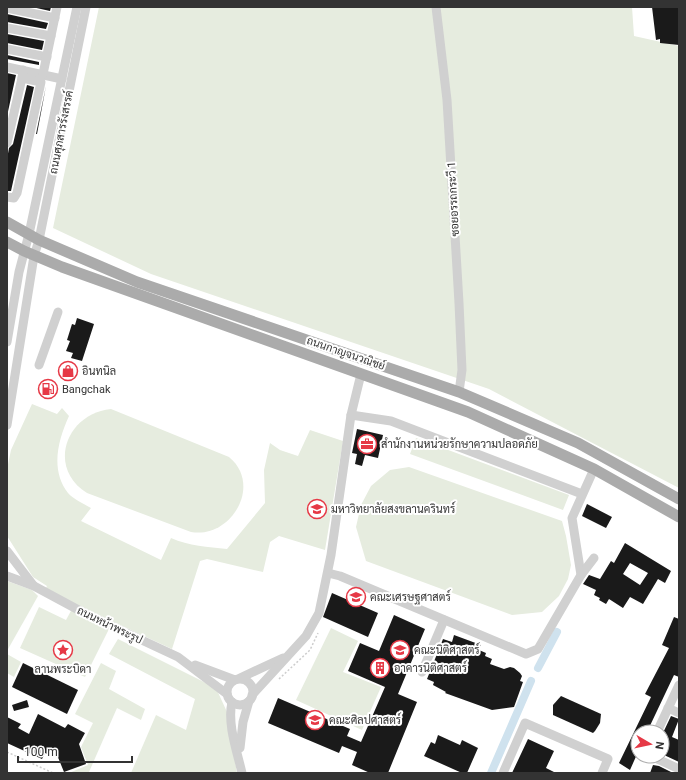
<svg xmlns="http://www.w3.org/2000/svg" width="686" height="780" font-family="Roboto,Sarabun,sans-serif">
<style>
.green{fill:#e6ecdf}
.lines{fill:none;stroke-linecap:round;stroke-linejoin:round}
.canal{stroke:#cfe2ee;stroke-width:8}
.building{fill:#1a1a1a;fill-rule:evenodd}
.path{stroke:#cdcdcd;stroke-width:1.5;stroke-dasharray:2 2;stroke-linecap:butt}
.minor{stroke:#d0d0d0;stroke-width:9}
.major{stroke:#ababab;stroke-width:11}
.labels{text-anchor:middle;stroke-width:4;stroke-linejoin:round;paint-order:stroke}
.street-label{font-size:11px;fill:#333;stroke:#fff}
.poi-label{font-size:11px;fill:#333;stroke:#fff;text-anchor:start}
</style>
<rect width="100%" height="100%" fill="#fff"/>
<g class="green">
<polygon points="99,7 632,7 634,36 679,46 679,488 489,389 151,274 53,228"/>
<path d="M32 404 57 414 62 408 69 416C58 440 50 470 68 493 73 499 84 504 91 508L81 521 161 560 171 538C189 546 208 547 227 549L265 503 264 470 270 443 280 450 298 456 310 430 343 441 325 550 279 536 270 542 263 572 207 559 200 561 172 649 45 590 47 586 33 577 7 536V469L11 450Z"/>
<path d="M111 409 229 457C263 485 231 539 191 532L87 493C47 468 65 414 111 409Z"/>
<polygon points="416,438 569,495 563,510 410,454"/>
<polygon points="409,467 562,521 566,536 571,565 568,579 559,596 542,612 512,615 366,561 356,527 361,505 371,486 390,470"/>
<polygon points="7,581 32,590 38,596 7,651"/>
<polygon points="39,607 66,620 72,609 110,627 85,677 20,648"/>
<polygon points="331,628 358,641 343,672 381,687 362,730 296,700"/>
<polygon points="118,639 216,688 227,712 237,773 131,773 156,715 186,730 195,699 109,654"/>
<polygon points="7,654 21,662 14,677 7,673"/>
<polygon points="101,663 116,671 109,689 145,709 141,720 117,708 89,772 91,773 69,773 88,765 81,747 93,723 75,714"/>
</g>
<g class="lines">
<g class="canal">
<polyline points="538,668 557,632"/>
<polyline points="491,773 531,681"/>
</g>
</g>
<g class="building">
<polygon points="32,7 51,7 50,11"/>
<polygon points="652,7 678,7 679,45 660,43 660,39 656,40"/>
<polygon points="7,14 48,23 46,29 7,22"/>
<polygon points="7,34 44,41 42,50 7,43"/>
<polygon points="7,55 39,62 39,65 7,59"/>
<polygon points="7,73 16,75 7,116"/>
<polygon points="27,85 34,87 11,191 7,191 7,159 9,148 13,144"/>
<polygon points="46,86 37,134 36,134"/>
<polygon points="77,318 94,324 82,361 71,358 73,353 66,351 70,341 67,340 72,324 75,325"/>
<polygon points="357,429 383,435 378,458 365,455 362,466 355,464 357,454 352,453"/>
<polygon points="587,504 612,517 606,528 582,516"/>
<path d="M625 543 671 571 665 583 658 579 643 604 630 597 623 608 609 599 606 604 599 600 600 598 594 595 596 590 583 584 589 575 600 579 611 561 614 563ZM630 563 648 573 640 585 623 574Z"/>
<polygon points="332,593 378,613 368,637 323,617"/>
<polygon points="394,615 425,629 398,694 417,702 388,773 370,773 352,765 357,752 342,746 339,753 268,723 278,698 350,729 347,736 361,742 385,687 348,671 360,643 379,651"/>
<polygon points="674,617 679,619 679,677 674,675 647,732 638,732 638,752 630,770 619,763 651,697 645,694 669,648 662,645"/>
<polygon points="454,635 481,645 479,650 486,653 485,656 492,659 490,664 504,669 510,667 514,668 520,673 522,676 520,681 523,682 514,707 492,710 445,693 446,692 433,685 434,682 427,679 443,639 452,642"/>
<polygon points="23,663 78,690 67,714 12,687"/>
<polygon points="561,696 601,714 600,723 595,731 593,733 553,715 553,705"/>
<polygon points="27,700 29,707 14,711 12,705"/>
<polygon points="38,714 65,728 68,724 85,733 79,744 86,764 64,772 55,750 52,756 45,753 42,759 7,743 7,717 21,724 18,728 29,734"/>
<polygon points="671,716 679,719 672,737 679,740 679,762 664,755 668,745 662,743 662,735"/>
<polygon points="438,735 460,745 462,740 478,748 467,773 462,773 424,756 431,742 435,744"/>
<polygon points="528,739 554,751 546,768 556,773 512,773"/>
<polygon points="653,765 659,766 673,773 650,773"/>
</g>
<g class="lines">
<g class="path">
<polyline points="279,679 310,650 318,633"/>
<polyline points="7,752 53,773"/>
</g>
<g class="minor">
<polyline points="436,7 447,100 459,303 462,370 459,392"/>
<polyline points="7,8 55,18"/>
<polyline points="7,28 51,36"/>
<polyline points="7,49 47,57"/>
<polyline points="7,67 62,79"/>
<polyline points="43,74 57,7"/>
<polyline points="7,143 22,78"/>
<polyline points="7,197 14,198 17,193 41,82 22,78 23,70"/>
<polyline points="7,342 19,272 29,234 77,7"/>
<polyline points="39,365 58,312"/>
<polyline points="351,415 391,421 582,494"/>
<polyline points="7,425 34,256 39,240 86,7"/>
<polyline points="7,551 33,585"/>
<polyline points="328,573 340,576 526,654 538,649 581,575 572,518 594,469"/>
<polyline points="581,575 594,558"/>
<polyline points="7,576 34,586 86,614 178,657 227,694"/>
<polyline points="195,665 235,680"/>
<polyline points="422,672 444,620"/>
<polyline points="240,678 283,658"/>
<circle cx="240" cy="692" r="13"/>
<polyline points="252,695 306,636 319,613 331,555 351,415 361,374"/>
<path d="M232 702C227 724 237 751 242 773"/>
<polyline points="668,708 679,713"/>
<polyline points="657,732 679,685"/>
<polyline points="240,748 243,722 249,701"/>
<polyline points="651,756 679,769"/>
<polyline points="503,773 525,723 608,759 602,773"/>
</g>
<g class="major">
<polyline points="7,222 39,240 137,282 459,392 578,443 679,499"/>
<polyline points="7,242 24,251 62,267 468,412 594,469 679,517"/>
</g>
</g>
<defs>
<g id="shop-ring" transform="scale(1)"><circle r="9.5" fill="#fff" stroke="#e63946" stroke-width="1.5"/><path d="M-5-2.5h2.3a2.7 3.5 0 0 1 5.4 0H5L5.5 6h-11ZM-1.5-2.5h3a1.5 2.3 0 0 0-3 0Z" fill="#e63946"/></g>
<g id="fuel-ring" transform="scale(1)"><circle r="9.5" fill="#fff" stroke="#e63946" stroke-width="1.5"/><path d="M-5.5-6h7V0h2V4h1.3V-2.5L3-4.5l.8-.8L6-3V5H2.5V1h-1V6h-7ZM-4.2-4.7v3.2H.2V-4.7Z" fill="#e63946"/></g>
<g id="office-ring" transform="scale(1)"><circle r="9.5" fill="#fff" stroke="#e63946" stroke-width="1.5"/><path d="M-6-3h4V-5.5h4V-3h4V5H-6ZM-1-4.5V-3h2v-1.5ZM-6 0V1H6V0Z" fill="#e63946"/></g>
<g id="university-ring" transform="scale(1)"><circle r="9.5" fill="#fff" stroke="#e63946" stroke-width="1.5"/><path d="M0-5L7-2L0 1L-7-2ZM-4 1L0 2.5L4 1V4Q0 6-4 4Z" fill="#e63946"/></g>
<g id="sight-ring" transform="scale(1)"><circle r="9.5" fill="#fff" stroke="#e63946" stroke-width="1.5"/><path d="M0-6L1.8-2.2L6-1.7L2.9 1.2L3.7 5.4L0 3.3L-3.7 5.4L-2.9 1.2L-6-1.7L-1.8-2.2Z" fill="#e63946"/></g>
<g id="building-ring" transform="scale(1)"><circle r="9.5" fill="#fff" stroke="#e63946" stroke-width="1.5"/><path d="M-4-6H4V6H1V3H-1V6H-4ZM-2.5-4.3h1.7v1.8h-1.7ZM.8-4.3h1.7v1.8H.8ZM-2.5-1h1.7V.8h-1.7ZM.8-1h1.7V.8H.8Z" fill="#e63946"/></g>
</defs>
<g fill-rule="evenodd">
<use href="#shop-ring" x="68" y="371"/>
<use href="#fuel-ring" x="48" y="389"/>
<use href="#office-ring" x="367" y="444"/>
<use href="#university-ring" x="317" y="509"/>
<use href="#university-ring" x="356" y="597"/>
<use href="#sight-ring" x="63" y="650"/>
<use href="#university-ring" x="400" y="650"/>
<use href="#building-ring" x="380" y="668"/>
<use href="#university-ring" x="315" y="720"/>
</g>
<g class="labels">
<g class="street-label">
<text transform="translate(61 132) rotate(-79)" y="4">ถนนศุภสารรังสรรค์</text>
<text transform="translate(453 199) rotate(-93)" y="4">ซอยอรรถกระวี 1</text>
<text transform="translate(346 353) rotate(19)" y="4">ถนนกาญจนวณิชย์</text>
<text transform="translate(110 625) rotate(26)" y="4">ถนนหน้าพระรูป</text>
</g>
<g class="poi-label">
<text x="82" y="375">อินทนิล</text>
<text x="62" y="393">Bangchak</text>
<text x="381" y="448">สำนักงานหน่วยรักษาความปลอดภัย</text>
<text x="331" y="513">มหาวิทยาลัยสงขลานครินทร์</text>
<text x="370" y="601">คณะเศรษฐศาสตร์</text>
<text x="414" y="654">คณะนิติศาสตร์</text>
<text x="394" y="672">อาคารนิติศาสตร์</text>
<text x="63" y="673" text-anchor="middle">ลานพระบิดา</text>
<text x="329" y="724">คณะศิลปศาสตร์</text>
</g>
</g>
<rect width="686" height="780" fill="none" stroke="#333333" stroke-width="16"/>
<g transform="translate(650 744) rotate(99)"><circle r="19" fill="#ffffff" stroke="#adadad"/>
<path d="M0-3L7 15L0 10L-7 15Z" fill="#e63946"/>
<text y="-6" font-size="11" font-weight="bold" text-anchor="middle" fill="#333333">N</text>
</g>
<path d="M18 756v6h114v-6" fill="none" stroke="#333333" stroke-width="2"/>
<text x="24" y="756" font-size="12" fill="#333333" stroke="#ffffff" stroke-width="3" paint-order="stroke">100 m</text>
</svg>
